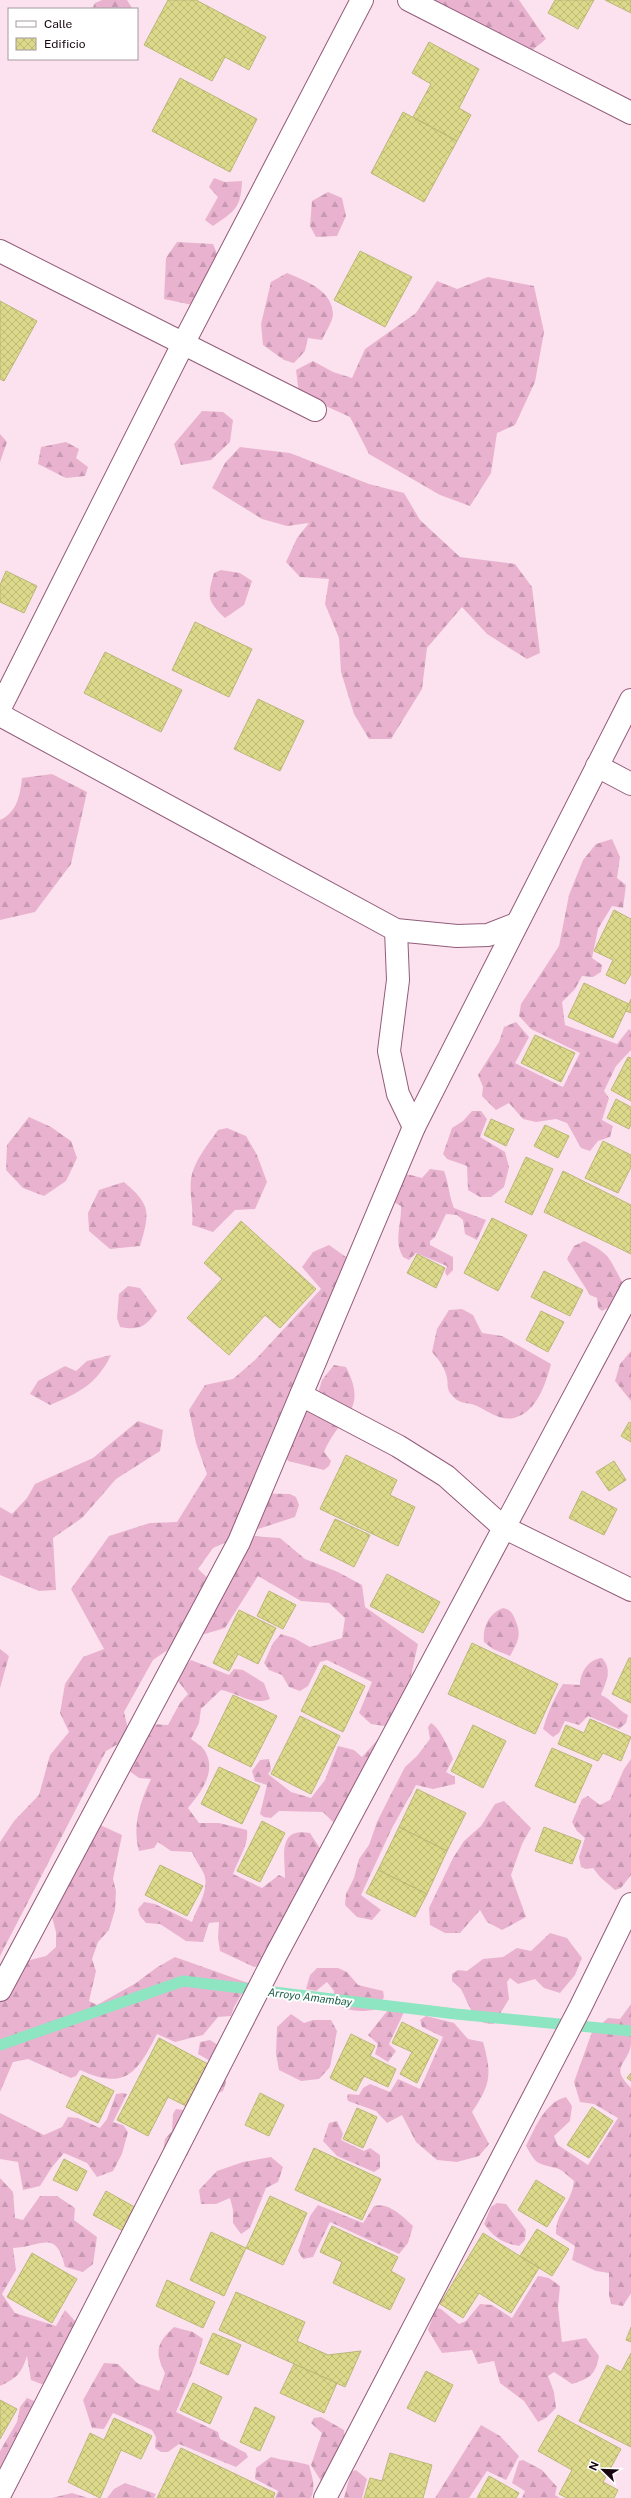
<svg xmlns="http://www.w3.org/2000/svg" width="631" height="2498" font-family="'Public Sans',sans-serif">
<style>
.forest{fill:url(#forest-firs)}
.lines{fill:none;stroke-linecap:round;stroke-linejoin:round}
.stream{stroke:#8de5c1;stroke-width:11}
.building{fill:url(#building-cross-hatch);stroke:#bab779}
.minor-casing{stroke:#935c7a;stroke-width:24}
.minor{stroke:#fff;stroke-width:22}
.labels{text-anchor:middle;stroke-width:4;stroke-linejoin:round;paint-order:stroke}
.water-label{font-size:11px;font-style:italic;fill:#1a5f47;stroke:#fff}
</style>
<defs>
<pattern id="forest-firs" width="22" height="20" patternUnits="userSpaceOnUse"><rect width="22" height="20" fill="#e9b3cf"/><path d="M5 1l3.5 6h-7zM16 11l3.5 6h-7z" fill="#c798b1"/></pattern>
<pattern id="building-cross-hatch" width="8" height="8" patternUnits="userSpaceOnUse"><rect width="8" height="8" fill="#ddd98a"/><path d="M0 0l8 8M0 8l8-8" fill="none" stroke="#bdb976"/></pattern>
</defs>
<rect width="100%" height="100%" fill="#fce2ef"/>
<g class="forest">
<polygon points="102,0 127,0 132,8 92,9 95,3"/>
<polygon points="430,0 519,0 546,39 530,52"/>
<path d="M214 178 225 182 242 181C241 208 235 211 213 226L205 220 218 197 209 187Z"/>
<polygon points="328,192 342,198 346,216 337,236 316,237 310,226 312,201"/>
<polygon points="177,242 213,244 224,270 202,307 164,299 166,258"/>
<path d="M287 273C306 281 332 290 333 314 333 321 325 333 322 340L308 338 305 351 294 363 284 360 263 345 261 324 271 282Z"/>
<polygon points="488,277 534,286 544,332 535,382 515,425 497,433 491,473 470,506 440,495 369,454 350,417 299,394 296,370 313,361 333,372 352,378 365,349 416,313 437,281 457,289"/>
<polygon points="202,411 223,412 233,420 230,442 211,460 181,465 174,444"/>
<polygon points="0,434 7,442 0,462"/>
<polygon points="66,442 79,449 76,458 88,467 85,476 66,478 38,464 41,447"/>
<polygon points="240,447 290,453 369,484 404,493 420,520 460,557 515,564 532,587 540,653 527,659 487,634 462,607 427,648 422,689 391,739 369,739 354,714 341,672 339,638 325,604 329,579 300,577 286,562 297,538 309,523 287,526 262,519 212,488 225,463"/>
<path d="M221 570 240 573 252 581 244 605 225 618C207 601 207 597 214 573Z"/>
<path d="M52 774 87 792 71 864 35 912 0 920V820C17 812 20 796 22 778Z"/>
<polygon points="612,839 620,857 617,878 626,885 623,908 612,906 598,929 592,958 602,965 601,972 593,977 582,976 575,989 562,1002 565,1025 617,1044 629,1029 631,1031 631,1050 616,1066 604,1091 609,1098 602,1120 613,1126 610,1137 598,1141 590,1151 581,1148 567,1123 556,1119 536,1122 523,1119 509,1103 496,1110 482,1096 483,1087 478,1075 499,1042 504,1027 516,1022 529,1037 515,1063 563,1087 580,1053 531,1029 519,1016 521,1004 559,946 569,895 583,860 596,844"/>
<polygon points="472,1111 481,1111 487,1119 480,1137 505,1152 509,1167 504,1187 491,1197 480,1197 468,1190 467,1166 447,1159 443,1154 452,1128 463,1121"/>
<polygon points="29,1117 51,1127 71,1141 77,1158 66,1181 44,1196 23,1188 6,1170 7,1145"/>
<path d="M227 1128 246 1136 257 1155 267 1182 255 1209 235 1210 213 1232 192 1225C194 1209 189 1193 191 1179 194 1160 208 1145 218 1130Z"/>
<path d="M430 1169 444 1171C449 1184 449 1196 454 1208L486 1220 477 1240 465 1234 463 1220 457 1215 446 1214 435 1237 430 1241V1245L453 1257V1270L447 1276 445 1272 447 1266 416 1253 409 1260 403 1257C393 1241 402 1223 401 1206L390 1200 403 1173 422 1178Z"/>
<path d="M124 1182C151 1205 150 1212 140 1246L110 1249 89 1231 88 1213 99 1190Z"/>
<path d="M584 1241C613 1255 609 1260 624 1285L615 1304 602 1311 598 1308 597 1298 590 1295 567 1259 574 1246Z"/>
<path d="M329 1245 346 1257 356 1251 306 1364 315 1403 322 1380 334 1365 346 1367C369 1412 340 1414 324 1452L331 1461 329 1466 324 1470 288 1461 280 1445 248 1493 290 1494 296 1497 299 1505 295 1517 258 1529 213 1548 198 1569 213 1583 249 1536 280 1538 305 1559 338 1572 362 1585 365 1607 418 1644 408 1689 391 1727 371 1724 359 1713 372 1682 327 1660 320 1662 308 1686 300 1691 289 1687 282 1675 269 1670 264 1663 273 1643 281 1634 294 1638 310 1647 342 1638 345 1618 329 1603 301 1601 258 1576 225 1628 181 1641 153 1660 124 1712 128 1729 118 1744 106 1751 0 1956V1842L14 1821 39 1795 50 1755 69 1732 60 1713 65 1684 83 1657 104 1649 71 1589 109 1536 150 1523 177 1522 207 1474 196 1443 189 1410 205 1385 233 1379 255 1360 321 1289 302 1267 313 1252Z"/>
<path d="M128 1286 140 1288 157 1311C146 1326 140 1331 120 1327L117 1318 119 1294Z"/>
<path d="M462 1309 473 1315 482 1333 502 1336 551 1364C546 1383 537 1412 514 1418 501 1421 489 1412 479 1407 466 1400 461 1407 450 1393 447 1389 448 1383 447 1378 445 1368 439 1360 432 1352L437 1329 449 1310Z"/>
<polygon points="631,1351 631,1401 615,1381 620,1364"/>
<path d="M111 1355C97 1384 79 1393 50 1405L30 1394 38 1381 65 1366 76 1371 87 1361Z"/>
<polygon points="138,1421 163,1430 160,1451 116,1479 82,1518 53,1538 56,1590 39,1591 0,1575 0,1507 12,1514 27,1498 35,1484 93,1458"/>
<path d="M503 1608C509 1609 512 1612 514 1617 522 1634 519 1640 510 1656L493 1649 484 1642C482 1628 489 1613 503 1608Z"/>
<polygon points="0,1649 9,1656 0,1688"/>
<path d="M602 1658C613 1670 606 1682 601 1695 614 1701 616 1709 628 1715L626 1723 619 1729 588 1716 579 1725 565 1721 559 1733 553 1737 543 1729C548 1712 554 1698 563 1684L580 1685C580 1672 589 1659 602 1658Z"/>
<path d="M191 1660 229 1675 234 1669 243 1670 264 1683 270 1699C252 1706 238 1693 221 1690L201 1709 199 1723 191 1739C195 1742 203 1747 205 1751 217 1772 201 1792 188 1808L199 1823H219L247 1830C249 1845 238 1859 233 1874L262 1888 279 1875 285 1878C285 1856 277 1827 310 1833L321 1850 263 1965 254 1967 220 1951 218 1938 219 1922 209 1923 203 1942 186 1941 160 1924 146 1923 140 1916 138 1909 144 1902 155 1904 192 1922C197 1908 210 1889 204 1874 201 1867 195 1860 192 1852L171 1851 158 1842 154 1848 139 1851C132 1826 140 1802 151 1779L139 1778 125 1768 152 1724 168 1725 180 1703 188 1694 178 1681 180 1671Z"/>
<path d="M431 1723C439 1727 450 1750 453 1759L446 1772 455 1777V1784L433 1789 416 1785 392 1828 361 1895 381 1910 372 1920 357 1917 345 1905 346 1894 354 1878 359 1859 369 1845 377 1822 389 1798 405 1767 417 1756 430 1739 428 1727Z"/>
<polygon points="380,1737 382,1741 336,1831 333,1822 323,1812 279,1811 271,1818 264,1817 260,1814 267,1785 255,1781 252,1771 260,1760 269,1759 271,1770 268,1774 291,1792 311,1798 325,1780 338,1746 354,1750 362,1757"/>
<polygon points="631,1759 631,1875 621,1888 615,1890 600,1877 593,1868 586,1869 581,1867 579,1857 585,1838 577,1831 572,1822 582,1799 588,1796 600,1805 610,1800 624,1769"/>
<polygon points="504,1801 531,1828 522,1844 511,1875 526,1917 502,1930 487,1922 480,1910 460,1933 445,1933 430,1925 429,1908 453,1858 464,1841 481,1826 495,1804"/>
<path d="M98 1824 122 1835 113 1879 116 1891 115 1910 109 1930 98 1942 92 1959 96 1971 89 2001 97 2005 136 1983 156 1968 175 1957 248 1983 234 2007 231 2016 218 2017 203 2035 175 2042 157 2034C137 2073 126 2091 80 2070L76 2076 71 2078 28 2059 13 2062 0 2092V1998L22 1962 46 1956 56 1947V1932L51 1913Z"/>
<polygon points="550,1933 567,1938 582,1958 575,1975 560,1993 544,1988 535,1979 518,1984 510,1978 507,1982 509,1999 494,2024 484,2023 471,2010 461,1989 452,1981 452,1974 458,1970 467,1971 483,1959 503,1957 517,1948 531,1951"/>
<path d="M317 1968H338L347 1972 358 1985 383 1991 384 1997 377 2009C361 2013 348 2011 334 2004V1991L327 1982 316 1991 306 1989 310 1975Z"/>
<path d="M631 2004C631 2017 631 2032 631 2045 627 2066 609 2066 631 2088V2293L623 2306 611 2304 609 2295V2273L596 2271 572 2260 575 2246 556 2234C556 2211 571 2205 574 2181 569 2177 562 2169 556 2168 536 2163 537 2165 526 2146 535 2128 545 2102 566 2097L572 2106 570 2121 554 2136 558 2145 588 2165 618 2118 594 2104 580 2102 574 2082 592 2032 608 2018 620 2019Z"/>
<polygon points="388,2010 404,2012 389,2044 396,2051 388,2062 375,2054 378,2044 368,2035"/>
<polygon points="291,2014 304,2023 313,2020 331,2020 337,2031 330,2067 319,2079 301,2081 279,2070 276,2054 277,2027"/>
<path d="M426 2016 454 2023 468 2039 483 2042C492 2074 491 2084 472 2112L489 2144 479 2156 457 2162 437 2160 416 2142 402 2115 387 2123 376 2111 348 2101 347 2098 348 2094 359 2095 363 2088 370 2084 390 2092 398 2079 420 2089 443 2037 422 2027 420 2020Z"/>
<polygon points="210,2040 218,2045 226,2082 223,2091 216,2094 212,2062 198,2054 200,2042"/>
<polygon points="123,2093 127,2094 113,2122 123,2125 128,2132 122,2154 113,2171 97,2177 87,2163 64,2153 52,2167 40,2186 23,2190 18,2162 0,2159 0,2113 44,2135 62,2127 68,2117 78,2118 100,2128 107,2119 116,2094"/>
<path d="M176 2109 190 2111C202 2129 195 2138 187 2156L175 2159 163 2151 165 2139 172 2131 173 2114Z"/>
<polygon points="337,2121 343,2134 341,2140 364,2151 370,2148 380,2155 380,2168 374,2172 337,2156 323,2141 329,2123"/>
<polygon points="271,2157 283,2167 278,2182 266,2188 250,2228 241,2234 233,2223 233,2210 230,2198 216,2204 201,2204 199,2190 217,2171 243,2162"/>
<path d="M0 2178 13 2192 15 2218 23 2220 40 2196H57L75 2208 74 2220 97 2237 93 2264 83 2272 65 2267C56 2228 42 2247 13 2248L16 2270 2 2294 15 2313 56 2326 65 2310 75 2321 80 2339 44 2385 31 2380 27 2356C21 2374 17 2378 0 2386Z"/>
<path d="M497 2203 506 2204 526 2230 525 2240 519 2246C502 2243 495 2238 484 2224L491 2207Z"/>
<path d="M318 2205 363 2223 374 2206C389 2202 403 2217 413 2226L408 2243 399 2254 330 2222 313 2257 303 2259 298 2251 310 2216Z"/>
<path d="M538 2276 549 2278 560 2286 558 2307 562 2342 586 2338 599 2356C595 2375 591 2378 572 2384L554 2372 548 2376 554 2392 556 2408 546 2418 538 2422 524 2401 500 2383 494 2361 478 2364 472 2350 442 2353 428 2330 436 2308 441 2309 459 2324 466 2321 480 2304 492 2305 512 2318Z"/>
<path d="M174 2327 193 2332 203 2339 196 2363 176 2412 218 2432 220 2439 246 2453 248 2457 236 2467 179 2444 168 2452H161L155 2448 156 2437 152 2430 113 2413 104 2429 92 2428 83 2400 104 2363 118 2364 137 2383 159 2391 165 2373C154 2351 157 2343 174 2327Z"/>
<polygon points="27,2398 39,2403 0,2486 0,2451 17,2422 20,2407"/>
<path d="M321 2417 344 2430C347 2450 336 2469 321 2481L311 2465 322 2433 311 2423 314 2418Z"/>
<polygon points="481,2425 500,2436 519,2456 506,2480 487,2471 469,2498 435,2498"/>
<path d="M271 2457C285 2461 296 2461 309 2465 312 2476 316 2487 311 2498H275L278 2491 255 2479 256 2468Z"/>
<polygon points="523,2460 542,2470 557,2487 555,2495 560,2498 522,2498 525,2491 512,2483 519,2461"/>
<polygon points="356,2470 367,2479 362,2498 344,2498 351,2472"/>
<polygon points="125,2483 156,2494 154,2498 107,2498 114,2489"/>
<polygon points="72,2493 88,2498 52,2498"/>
</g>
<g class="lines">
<polyline class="stream" points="0,2045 183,1981 456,2014 631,2031"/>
</g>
<g class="building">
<polygon points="168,0 196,0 266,37 249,70 225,57 212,81 144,45"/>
<polygon points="555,0 594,0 578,29 548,13"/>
<polygon points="605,0 631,0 631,13"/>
<polygon points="429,42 479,69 459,108 471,115 457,141 413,117 431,84 412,73"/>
<polygon points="180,78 257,119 230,172 152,131"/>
<polygon points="403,112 457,141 424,202 371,173"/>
<polygon points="360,251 412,277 385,327 334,300"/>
<polygon points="0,301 37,321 4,381 0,379"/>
<polygon points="6,571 37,586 24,613 0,602 0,585"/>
<polygon points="195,622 252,649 229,697 172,670"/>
<polygon points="105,652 182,690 161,732 84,693"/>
<polygon points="258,699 304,721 280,771 234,749"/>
<polygon points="614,910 631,919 631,974 625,984 606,975 613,960 594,951"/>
<polygon points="584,983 629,1004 613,1038 568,1017"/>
<polygon points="631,999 631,1013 626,1011"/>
<polygon points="535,1035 575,1053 561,1082 521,1063"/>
<polygon points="628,1057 631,1058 631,1101 611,1090"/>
<polygon points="616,1099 631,1107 631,1124 629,1129 607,1118"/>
<polygon points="491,1119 514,1129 506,1146 484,1135"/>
<polygon points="545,1125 569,1136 558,1158 534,1146"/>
<polygon points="603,1141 631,1155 631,1167 618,1193 585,1178"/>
<polygon points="526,1157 553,1169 532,1215 505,1202"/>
<polygon points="563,1171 631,1205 631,1254 544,1212"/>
<polygon points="492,1218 527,1235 498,1291 464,1273"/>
<polygon points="241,1221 316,1289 280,1328 265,1315 229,1355 187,1318 222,1279 204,1263"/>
<polygon points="417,1254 445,1268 436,1288 407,1273"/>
<polygon points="544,1271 583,1290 570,1316 531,1297"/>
<polygon points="541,1311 564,1322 548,1352 526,1340"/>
<polygon points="629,1422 631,1423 631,1442 621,1436"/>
<polygon points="346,1455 397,1480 390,1495 415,1507 398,1546 320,1509"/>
<polygon points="614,1461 626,1480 609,1491 596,1472"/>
<polygon points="582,1491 617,1509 604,1535 569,1518"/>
<polygon points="335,1519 370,1535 354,1567 320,1550"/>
<polygon points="387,1574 440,1602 423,1633 370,1606"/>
<polygon points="269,1591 296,1605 283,1629 257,1616"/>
<polygon points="239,1610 276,1628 258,1664 238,1654 229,1671 213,1663"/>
<polygon points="472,1643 558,1684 535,1734 448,1694"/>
<polygon points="629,1658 631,1658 631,1703 612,1694"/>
<polygon points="324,1665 365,1686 343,1732 301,1711"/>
<polygon points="233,1695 277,1716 251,1767 208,1746"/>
<polygon points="300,1716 340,1736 311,1794 271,1774"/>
<polygon points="590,1719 631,1737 621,1761 603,1753 598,1761 558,1744 566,1725 584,1733"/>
<polygon points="473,1725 506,1741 483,1788 451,1771"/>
<polygon points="552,1748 592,1765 575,1803 535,1786"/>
<polygon points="219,1767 260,1786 242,1824 201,1804"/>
<polygon points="417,1789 466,1813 447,1851 399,1827"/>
<polygon points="262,1821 285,1833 260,1882 237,1871"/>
<polygon points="399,1827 447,1851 427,1894 378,1870"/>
<polygon points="544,1827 581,1841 572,1864 535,1851"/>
<polygon points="160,1865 203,1886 187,1916 145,1895"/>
<polygon points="378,1870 427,1894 415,1917 366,1893"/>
<polygon points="402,2022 438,2040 417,2083 400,2074 412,2052 392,2043"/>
<polygon points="351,2034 375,2046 370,2056 396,2069 388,2087 364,2076 356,2091 330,2078"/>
<polygon points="159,2038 208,2064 186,2106 168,2097 148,2136 117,2120"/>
<polygon points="631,2073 631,2081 627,2078"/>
<polygon points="82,2075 114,2091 98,2123 66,2107"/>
<polygon points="260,2093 284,2105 269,2136 245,2125"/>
<polygon points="592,2107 613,2121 589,2158 567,2145"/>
<polygon points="357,2108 377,2117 363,2148 343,2139"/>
<polygon points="314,2148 381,2179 362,2220 295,2190"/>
<polygon points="64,2159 87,2171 77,2191 53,2180"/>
<polygon points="536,2180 565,2198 547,2227 518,2210"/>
<polygon points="106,2191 140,2210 127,2233 93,2215"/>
<polygon points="270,2196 307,2213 283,2265 246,2248"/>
<polygon points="332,2226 398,2257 391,2271 405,2279 390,2310 333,2283 342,2262 320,2252"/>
<polygon points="537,2229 569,2249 552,2276 520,2256"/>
<polygon points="211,2232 246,2248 224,2296 190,2280"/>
<polygon points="483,2233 539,2268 511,2313 479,2293 463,2318 440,2304"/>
<polygon points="32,2253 77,2279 52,2323 7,2297"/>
<polygon points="167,2280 215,2302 203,2328 156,2306"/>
<polygon points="236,2292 305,2322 297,2341 328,2355 361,2351 345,2387 219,2330"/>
<polygon points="631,2327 631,2342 626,2340"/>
<polygon points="213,2333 241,2345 228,2375 200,2363"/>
<polygon points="631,2353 631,2447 579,2421 607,2365 621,2372"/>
<polygon points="294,2364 337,2383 324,2413 280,2393"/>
<polygon points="426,2371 453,2385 435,2422 407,2408"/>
<polygon points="193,2383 222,2397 210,2424 180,2410"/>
<polygon points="0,2400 17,2409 0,2439"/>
<polygon points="255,2407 275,2417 260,2451 240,2442"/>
<polygon points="558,2415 621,2449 603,2482 618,2490 614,2498 567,2498 559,2494 572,2470 538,2451"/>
<polygon points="114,2418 152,2436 141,2459 121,2450 100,2498 68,2482 90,2433 104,2440"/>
<polygon points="181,2448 275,2493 273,2498 157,2498"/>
<polygon points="390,2453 432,2465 423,2498 364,2498 370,2478 382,2481"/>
<polygon points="489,2476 519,2493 516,2498 477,2498"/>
</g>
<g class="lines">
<g class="minor-casing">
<g id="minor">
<polyline points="409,0 631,113"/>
<polyline points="0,251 315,410"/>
<polyline points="0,708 183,344 362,0"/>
<polyline points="0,715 396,930 457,936 488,935 516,924"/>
<polyline points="597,766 631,784"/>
<polyline points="396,930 398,980 389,1051 398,1094 414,1127"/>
<polyline points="301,1395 398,1446 446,1476 503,1527 631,1590"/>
<polyline points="0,1990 239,1542 414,1127 631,700"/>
<polyline points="0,2494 276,1955 631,1290"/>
<polyline points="325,2498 580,2008 631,1904"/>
</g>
</g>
<use href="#minor" class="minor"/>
</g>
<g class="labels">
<g class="water-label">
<text transform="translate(310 1997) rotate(7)" y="4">Arroyo Amambay</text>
</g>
</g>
<rect x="8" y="8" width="130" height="52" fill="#ffffff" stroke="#a39ba0"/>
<rect x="16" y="21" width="20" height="6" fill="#ffffff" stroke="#a39ba0"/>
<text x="44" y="28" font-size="12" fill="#190611">Calle</text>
<rect x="16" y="38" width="20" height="12" fill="url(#building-cross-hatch)" stroke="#a39ba0"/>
<text x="44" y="48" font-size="12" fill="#190611">Edificio</text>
<g transform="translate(603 2470) rotate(293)" stroke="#ffffff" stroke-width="3" paint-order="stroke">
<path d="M0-3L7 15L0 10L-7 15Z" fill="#190611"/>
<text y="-6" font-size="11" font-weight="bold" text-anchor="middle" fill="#190611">N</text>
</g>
</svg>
